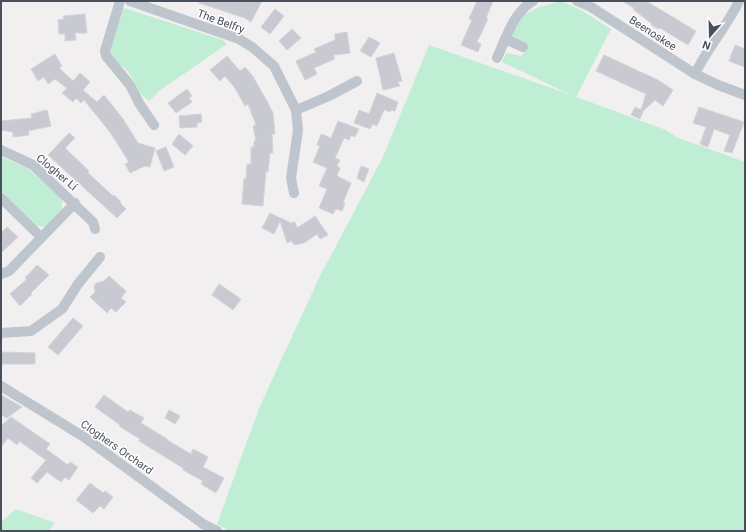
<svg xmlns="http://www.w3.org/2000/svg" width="746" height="532" font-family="Roboto,sans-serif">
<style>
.green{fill:#bfeed5}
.building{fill:#c9cad1;stroke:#d3d4da}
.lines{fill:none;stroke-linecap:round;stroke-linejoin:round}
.street{stroke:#bec5cd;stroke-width:10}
.labels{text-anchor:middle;stroke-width:3;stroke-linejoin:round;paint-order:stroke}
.street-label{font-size:11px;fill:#48505c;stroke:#fff}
</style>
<rect width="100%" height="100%" fill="#f1efef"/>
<g class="green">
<polygon points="561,1 581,10 611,29 576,97 666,130 676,137 745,162 745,531 229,531 217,524 260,406 319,278 383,157 429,45 571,95 502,62 506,53 522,56 528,45 510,37 524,15 539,7"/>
<polygon points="124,8 223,40 227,44 159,91 149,101 139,92 133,79 126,69 115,61 108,51 122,10"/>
<polygon points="1,157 27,168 59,195 62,199 62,209 45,227 36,225 1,191"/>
<polygon points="16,509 55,523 49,531 1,531 1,522"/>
</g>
<g class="building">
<polygon points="200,1 262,1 251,22 245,18 199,3"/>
<polygon points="477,1 493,1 486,18 488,19 477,42 481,44 478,52 461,45 472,20 469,19"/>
<polygon points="622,1 646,1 696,31 688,45 660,28 659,29 651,25 652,24 633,9 634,8"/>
<polygon points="275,9 284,16 270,34 261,27"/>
<polygon points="85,14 87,33 75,33 76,40 65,41 65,34 59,34 58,20 64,19 63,16"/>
<polygon points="292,29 301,38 287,50 279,41"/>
<polygon points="347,32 350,53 333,55 335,59 314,68 317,74 305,80 296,61 316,52 314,49 335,40 335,34"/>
<polygon points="369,37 380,43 371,57 360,51"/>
<polygon points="735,45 745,49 745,67 729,61"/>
<polygon points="394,53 402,81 398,82 400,86 383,90 376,58"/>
<polygon points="55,54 62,66 59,68 73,81 80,73 90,82 83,90 97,102 104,95 123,119 138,143 155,148 150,167 145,166 130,173 125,164 129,162 110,132 84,100 81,103 76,98 73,102 62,93 67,88 55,79 48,84 44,77 38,81 31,69"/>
<polygon points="604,55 658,80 673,90 663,106 655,100 643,111 640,119 631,115 635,107 641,110 646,94 596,71"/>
<polygon points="227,56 240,71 245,67 255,79 253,80 255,80 268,103 273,113 275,134 272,134 273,153 270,153 268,172 266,171 263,206 242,204 244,179 246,179 247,164 251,164 251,147 254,147 254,141 256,141 253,126 256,125 248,104 245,106 235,88 225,76 220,81 210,70"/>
<polygon points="187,89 192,96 189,98 192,102 176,113 168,103"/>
<polygon points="377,93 398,102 395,111 391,110 390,112 384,110 377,126 373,124 370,129 354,123 359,110 369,114"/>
<polygon points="699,107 744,122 732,153 724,151 730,135 714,129 708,147 700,144 706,127 693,123"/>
<polygon points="47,110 51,126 28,131 29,135 13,137 13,132 1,130 1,121 32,118 31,114"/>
<polygon points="201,114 202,122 197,123 197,127 180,128 179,116"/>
<polygon points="338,121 359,129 355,137 351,135 349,140 344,138 335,158 340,160 337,166 340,168 337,176 351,183 343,203 345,203 342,211 336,209 333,214 319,208 327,189 319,186 327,168 313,162 320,146 317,145 321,134 331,138"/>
<polygon points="69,133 75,138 65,148 89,171 88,173 113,196 114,195 121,202 120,203 126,209 117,218 48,155"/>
<polygon points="179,134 193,146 185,155 172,144"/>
<polygon points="166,147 174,167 164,171 156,151"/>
<polygon points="361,166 369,169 364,182 357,178"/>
<polygon points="270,213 291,223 295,222 297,228 315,216 328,235 320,239 317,234 304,243 294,245 292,241 287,243 280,221 274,234 262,228"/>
<polygon points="7,227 18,237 1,253 1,233"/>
<polygon points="37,265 49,275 31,293 32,294 20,306 10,294 27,279 25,278"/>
<polygon points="109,276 126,291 121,298 126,302 116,312 111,308 107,313 90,297 95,292 94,287 96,283 104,281"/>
<polygon points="219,284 241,299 233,310 212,295"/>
<polygon points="73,318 83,326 58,355 48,347"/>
<polygon points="1,352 35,353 35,364 1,364"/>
<polygon points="1,395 22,407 7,418 1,415"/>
<polygon points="104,395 128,412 130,410 144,418 141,423 167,439 167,440 191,454 193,449 208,457 203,467 224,478 216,493 201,484 203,481 183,470 183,468 139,441 140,439 119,426 120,425 95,407"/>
<polygon points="169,410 180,416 175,424 165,418"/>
<polygon points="11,417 50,444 46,449 68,465 70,462 78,467 69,480 65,477 61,482 47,472 37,483 31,478 46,460 19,441 17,445 8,438 1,447 1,426"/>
<polygon points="90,483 103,493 105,491 113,497 104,509 100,506 93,513 76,500"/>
</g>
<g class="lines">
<g class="street">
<polyline points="120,1 105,51 106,56 130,85 139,103 154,125"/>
<polyline points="130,1 239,39 252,47 274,66 296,110 298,130 291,178 294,193"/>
<polyline points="577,1 591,7 695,74 718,85 745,95"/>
<polyline points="505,39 523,47"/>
<path d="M497 58C506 38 513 13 533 1"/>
<path d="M695 74C707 48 727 27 739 1"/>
<polyline points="296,110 329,96 357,81"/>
<polyline points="1,150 33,165 93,222 95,229"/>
<polyline points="1,198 41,237"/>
<polyline points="1,274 9,271 75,203"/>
<polyline points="1,333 31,331 62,309 78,284 100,257"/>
<polyline points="1,386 84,437 203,524 217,531"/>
</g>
</g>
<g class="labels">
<g class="street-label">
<text transform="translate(221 21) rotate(20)" y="4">The Belfry</text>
<text transform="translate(653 33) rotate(33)" y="4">Beenoskee</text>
<text transform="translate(57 172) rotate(40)" y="4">Clogher Lí</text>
<text transform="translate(117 447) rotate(35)" y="4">Cloghers Orchard</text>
</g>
</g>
<rect width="746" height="532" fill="none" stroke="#48505c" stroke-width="4"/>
<g transform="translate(710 36) rotate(200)" stroke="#ffffff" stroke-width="3" paint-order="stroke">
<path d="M0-3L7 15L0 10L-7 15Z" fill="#48505c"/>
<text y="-6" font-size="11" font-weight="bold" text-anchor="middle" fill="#48505c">N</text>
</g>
</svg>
